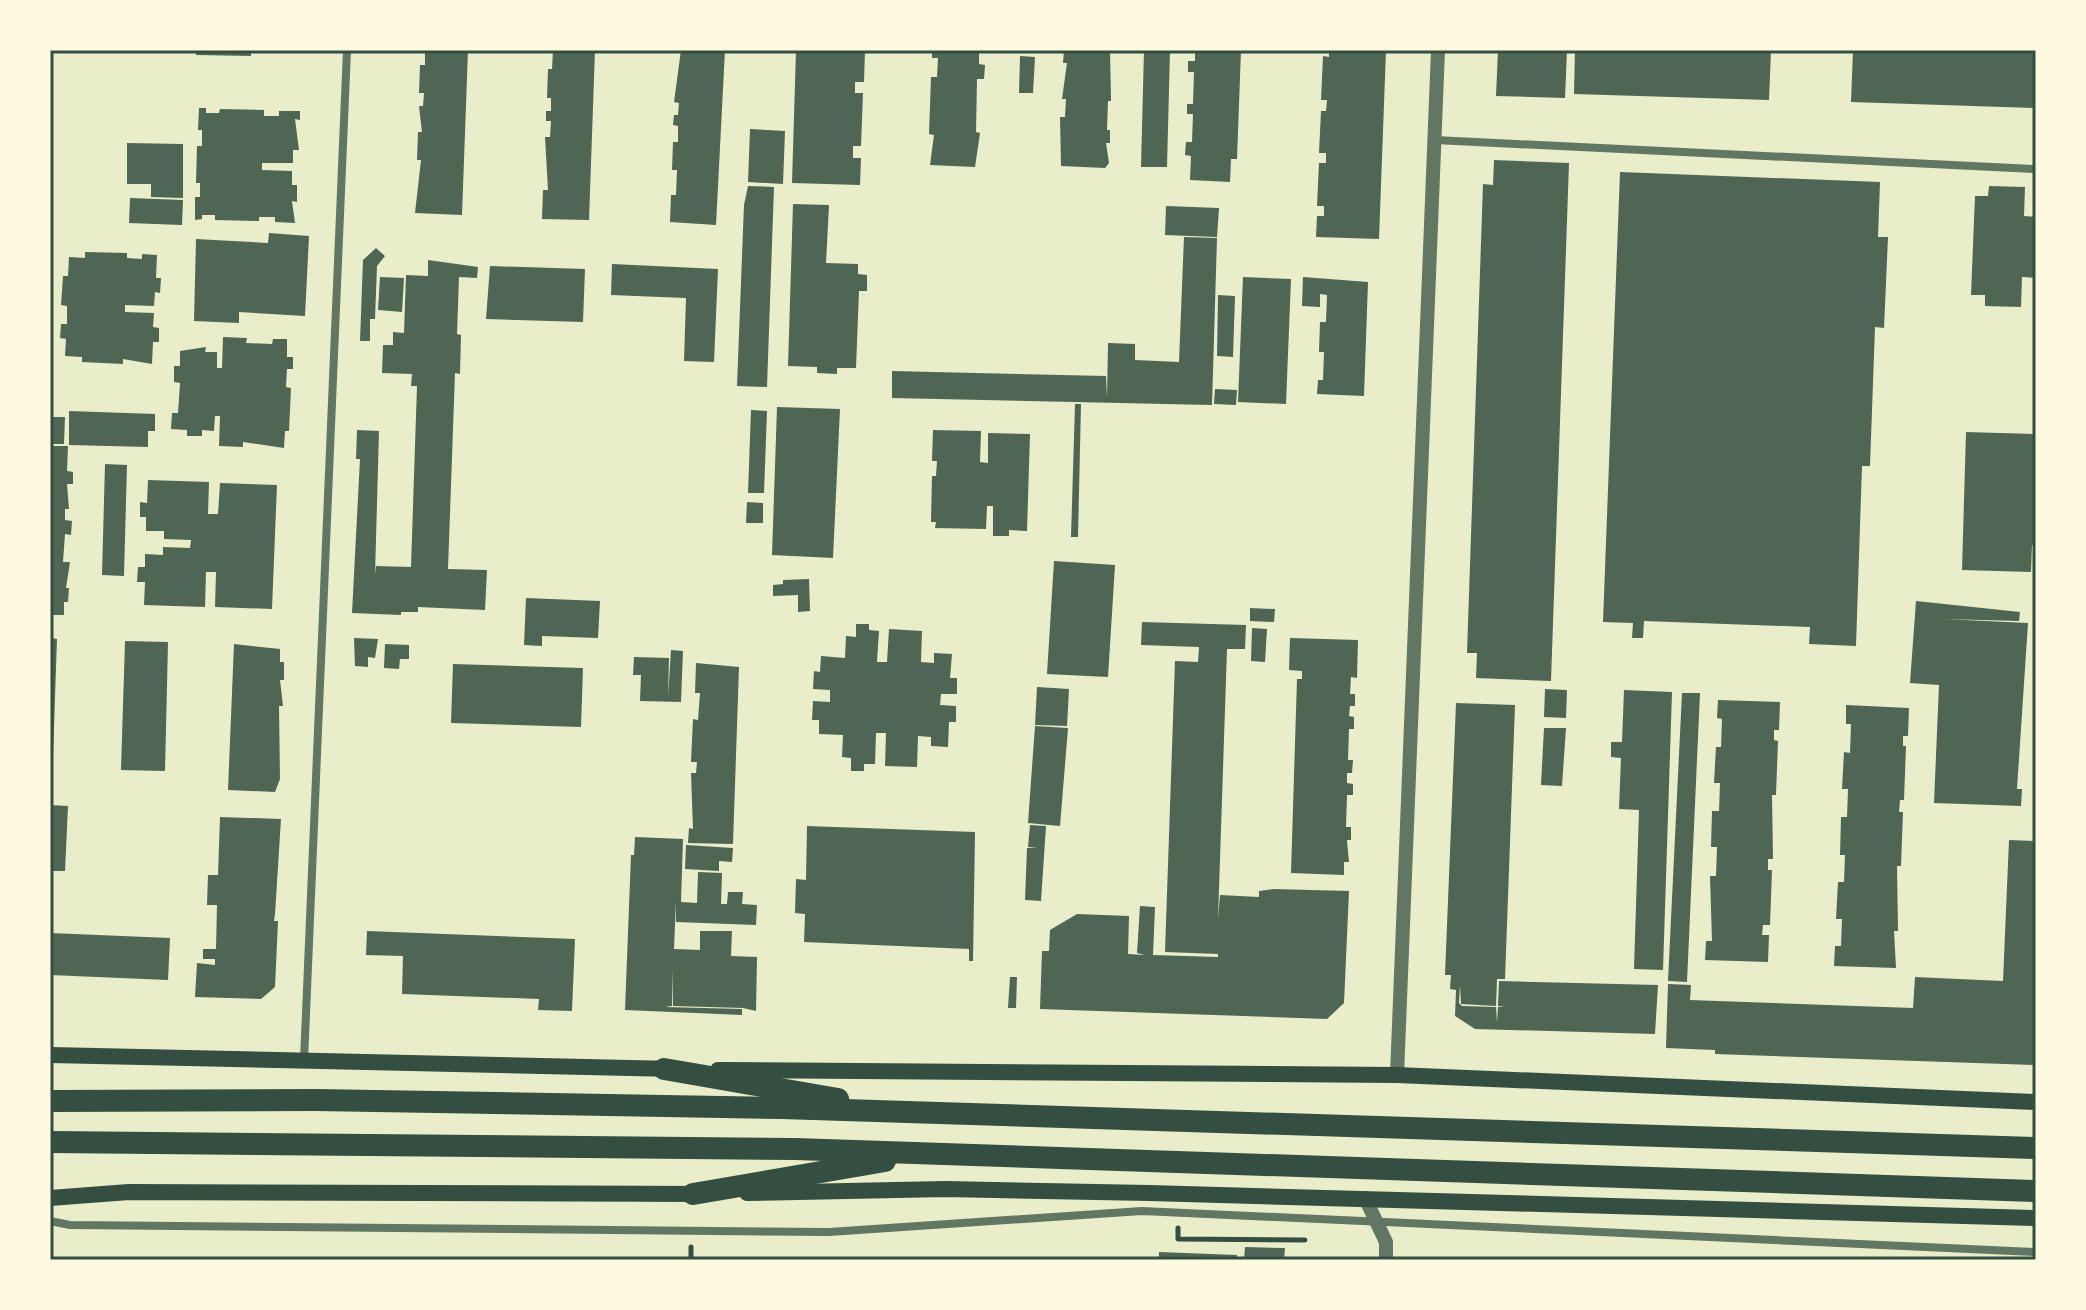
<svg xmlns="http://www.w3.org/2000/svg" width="2086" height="1310" font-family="'PT Serif',serif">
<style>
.building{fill:#4f6655}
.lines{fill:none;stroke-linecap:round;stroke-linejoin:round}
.path{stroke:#344e41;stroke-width:5}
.minor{stroke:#617663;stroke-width:8}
.tertiary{stroke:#617663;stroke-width:14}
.secondary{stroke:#344e41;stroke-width:16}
.trunk{stroke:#344e41;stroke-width:22}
.neatline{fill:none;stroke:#344e41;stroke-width:3}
</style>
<rect width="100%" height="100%" fill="#e9edc9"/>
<g class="building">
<polygon points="196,50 251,50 251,56 196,55"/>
<polygon points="425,50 468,50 462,215 415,213 421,160 417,160 418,132 422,132 419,106 423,106 424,93 419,93 420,65 425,65"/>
<polygon points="553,50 595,50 589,220 542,219 543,190 548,190 545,137 550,137 551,121 546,121 546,111 551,111 551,98 547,98 548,69 552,69"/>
<polygon points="681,50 725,50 716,225 670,222 671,195 676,195 677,170 672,170 673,142 678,142 678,126 673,125 674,115 678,115 679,103 674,102"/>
<polygon points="796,50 865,50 864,82 855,82 855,93 863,93 861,146 853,146 853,158 861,158 860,185 792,183"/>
<polygon points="932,50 979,50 979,64 985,65 984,79 977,79 976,132 980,133 975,167 930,165 934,135 929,134 931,77 937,77 938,58 932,58"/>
<polygon points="1064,50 1110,50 1111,101 1108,101 1107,130 1110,130 1110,143 1106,143 1109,163 1105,168 1061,166 1060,117 1065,117 1066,99 1062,99 1067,63 1063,63"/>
<polygon points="1144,50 1170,50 1167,167 1141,167"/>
<polygon points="1195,50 1241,50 1237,159 1231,159 1230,182 1190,180 1191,156 1185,155 1186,142 1192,142 1193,114 1187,114 1187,104 1193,104 1194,72 1188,72 1188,61 1195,61"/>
<polygon points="1329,50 1386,50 1379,239 1316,237 1317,216 1324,216 1324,206 1317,206 1319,163 1326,163 1326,153 1319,153 1321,111 1326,111 1327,100 1321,100 1323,56 1329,57"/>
<polygon points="1498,50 1567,50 1565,98 1496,96"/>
<polygon points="1575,50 1771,50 1769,100 1574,94"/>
<polygon points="1853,50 2036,50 2036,108 1851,102"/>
<polygon points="1020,56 1035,57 1033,93 1019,93"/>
<polygon points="199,108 206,108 206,113 219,113 220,109 264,110 264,116 279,116 279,111 300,111 300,120 295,119 299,150 293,150 293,163 262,163 262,170 292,171 292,185 297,185 297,202 292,201 295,223 275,222 275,217 259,217 259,221 215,220 215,215 202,215 202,219 195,220 195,197 200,197 200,183 196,183 197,146 202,146 202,130 198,130"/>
<polygon points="750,129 785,131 783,184 748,182"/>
<polygon points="127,143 183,144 183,198 151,197 151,184 127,184"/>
<polygon points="1494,160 1569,163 1551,681 1476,678 1477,653 1467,653 1483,184 1493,185"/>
<polygon points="1620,172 1880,182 1878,237 1888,237 1884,328 1875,327 1870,466 1862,466 1856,646 1809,644 1810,627 1644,621 1643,638 1632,638 1633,623 1603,622"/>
<polygon points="748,186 774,187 767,387 737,386 744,205"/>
<polygon points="1989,186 2025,187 2024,216 2036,217 2036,278 2022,277 2021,307 1985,306 1985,295 1971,295 1975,196 1988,196"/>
<polygon points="130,198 183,200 182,225 129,223"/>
<polygon points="793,204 829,205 826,263 858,264 858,274 867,275 867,291 859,291 856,368 837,368 837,374 817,373 817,367 788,366"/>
<polygon points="1166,206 1219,208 1217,237 1165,235"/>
<polygon points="269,233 309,236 305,316 239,312 239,323 194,321 196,239 268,243"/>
<polygon points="1184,237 1217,238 1212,405 892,398 892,371 1106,376 1107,398 1108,343 1135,344 1135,360 1179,362"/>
<polygon points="376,248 385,256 377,266 375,319 370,319 370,341 360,341 363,260"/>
<polygon points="85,252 127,253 127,258 142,259 142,254 157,255 156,278 161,278 160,293 155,292 154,306 125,305 125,312 154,313 153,327 159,328 159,342 153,342 152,364 123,359 123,364 82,362 82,357 65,356 66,339 60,338 61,324 67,324 67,306 61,305 63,276 68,276 69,257 85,258"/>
<polygon points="428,260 478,267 477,278 459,277 457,334 461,335 460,374 455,373 448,569 487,570 485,610 418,607 418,612 401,612 401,615 352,613 360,459 356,459 357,430 379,431 375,575 376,566 411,567 417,386 411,386 412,374 382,373 383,345 393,345 393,332 404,333 406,275 428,276"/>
<polygon points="612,264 718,269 714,362 684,361 686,298 611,295"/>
<polygon points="490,266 585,269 583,322 486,319"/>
<polygon points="380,277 404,278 402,312 378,310"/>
<polygon points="1243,277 1291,279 1286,404 1238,402"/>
<polygon points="1303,277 1368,282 1364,396 1317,394 1318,380 1323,380 1324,352 1319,352 1320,322 1326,322 1327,295 1320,294 1320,307 1302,306"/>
<polygon points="1218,295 1235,296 1233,357 1217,356"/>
<polygon points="223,337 247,338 246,343 272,344 273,339 287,339 287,357 293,357 293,369 287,369 286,387 291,388 289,431 285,431 284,448 243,442 243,447 219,446 220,416 215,416 214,431 202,430 202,436 187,436 187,430 171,429 172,413 178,413 180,383 174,382 174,366 180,366 180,351 206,347 205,352 217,352 217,368 222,368"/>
<polygon points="1215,389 1237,390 1236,405 1214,404"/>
<polygon points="1075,404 1081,404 1078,537 1071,537"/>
<polygon points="777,407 840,409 833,558 772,555"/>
<polygon points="751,410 767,411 764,493 748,493"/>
<polygon points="69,411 155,414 155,431 148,431 148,447 69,445"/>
<polygon points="50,417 65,417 64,444 50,444"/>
<polygon points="933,430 981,431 980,462 988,463 988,433 1030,434 1027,531 1009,530 1009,536 993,536 993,506 987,506 986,529 935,528 936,522 931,522 932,476 936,476 937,461 932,461"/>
<polygon points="1966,432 2035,434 2036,545 2032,545 2031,572 1962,570"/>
<polygon points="50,446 68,446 67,471 73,472 73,484 67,484 69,509 65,509 65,520 72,521 71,535 65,534 63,562 70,562 66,588 69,588 68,602 64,602 64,615 50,615"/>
<polygon points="105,464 127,465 124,576 102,575"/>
<polygon points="148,480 209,482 208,514 218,514 220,483 277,485 272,609 215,607 216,572 206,572 205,607 144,605 145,582 137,582 138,567 145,567 145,554 163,555 163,547 190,548 191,540 164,539 164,531 146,531 146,517 140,517 140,502 147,503"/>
<polygon points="747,502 763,503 763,523 746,523"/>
<polygon points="1054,561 1115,565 1108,677 1047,674"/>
<polygon points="809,579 810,611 798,612 798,595 773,596 773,585 783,584 783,580"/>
<polygon points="526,598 600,601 598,638 542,636 542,646 524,645"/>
<polygon points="1916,601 2020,612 2019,621 1943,619 2028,623 2017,789 2022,789 2021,806 1934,803 1939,685 1910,683"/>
<polygon points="1250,608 1275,609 1274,622 1250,621"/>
<polygon points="1142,622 1246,625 1245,649 1227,649 1218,919 1220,895 1259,897 1259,891 1273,889 1349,891 1344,1003 1327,1019 1040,1009 1042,951 1049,951 1050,930 1077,914 1129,916 1128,954 1145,955 1137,953 1140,906 1155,907 1153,955 1218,957 1218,954 1165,952 1175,661 1198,662 1199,647 1141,645"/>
<polygon points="856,624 869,624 869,630 879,631 877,662 887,662 889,629 922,631 921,662 934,663 934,653 952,654 950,678 957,678 957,694 941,694 940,705 956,706 956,722 949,722 948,747 931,746 931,737 918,736 917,767 885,766 886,733 876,733 875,764 864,764 864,771 851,771 851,758 842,757 843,735 819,734 819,720 812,720 813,701 830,702 830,690 813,689 814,671 820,672 821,656 845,658 846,636 856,637"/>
<polygon points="1252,628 1267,629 1265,662 1251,661"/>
<polygon points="50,638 57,639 53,757 50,757"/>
<polygon points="354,638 378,639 375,658 368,657 368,667 355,666"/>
<polygon points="1290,638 1358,640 1357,678 1351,677 1350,694 1355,694 1355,706 1350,706 1349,716 1354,717 1354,729 1349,729 1348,760 1353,760 1352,773 1347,773 1347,783 1353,784 1353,795 1347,795 1346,827 1351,827 1351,840 1347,840 1349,862 1344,862 1344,875 1291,873 1297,679 1302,679 1302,671 1289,670"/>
<polygon points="125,641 168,642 165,771 121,770"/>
<polygon points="234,644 280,649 280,662 284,662 284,680 280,680 283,706 279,706 280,779 275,792 228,790"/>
<polygon points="385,644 409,645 409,659 400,659 399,669 384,668"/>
<polygon points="671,650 683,651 681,702 640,701 641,675 633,675 634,657 669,658 668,697"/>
<polygon points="696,663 739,667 733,844 688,843 689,828 693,829 691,773 696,773 697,762 691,762 693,719 698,720 700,693 695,693"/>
<polygon points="453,664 583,668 581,727 451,723"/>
<polygon points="1037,687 1069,689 1067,726 1035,725"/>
<polygon points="1545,689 1567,690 1566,718 1544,717"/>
<polygon points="1624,690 1672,692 1663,970 1634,969 1639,810 1619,809 1621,758 1611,757 1611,742 1622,742"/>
<polygon points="1682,693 1700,693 1687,982 1668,981"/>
<polygon points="1718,700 1780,702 1779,730 1774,730 1774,740 1778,741 1776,795 1772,795 1773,859 1768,859 1768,870 1772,870 1770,925 1763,925 1762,935 1769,935 1768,962 1705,960 1706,941 1712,941 1710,876 1716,876 1717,847 1711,847 1712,811 1719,811 1720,783 1714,783 1716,747 1721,747 1722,719 1717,718"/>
<polygon points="1456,703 1515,705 1505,979 1497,979 1496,1006 1461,1004 1460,985 1459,1003 1462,1006 1496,1007 1497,1022 1498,1007 1505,1007 1498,1006 1499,981 1658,985 1655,1034 1475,1029 1455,1016 1456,990 1450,989 1451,975 1445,975"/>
<polygon points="1846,705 1909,708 1908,736 1903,736 1903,746 1906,746 1904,800 1900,800 1899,812 1903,812 1901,866 1897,866 1898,931 1894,931 1896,968 1834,966 1835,946 1841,946 1842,919 1836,919 1838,882 1844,882 1845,855 1840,855 1841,817 1847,817 1848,789 1842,789 1844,752 1850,753 1851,724 1846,724"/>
<polygon points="1035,726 1068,728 1060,826 1028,823"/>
<polygon points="1544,728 1566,728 1562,786 1541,785"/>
<polygon points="50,805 68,806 65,871 50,871"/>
<polygon points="220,817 281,819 275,914 274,921 278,921 275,987 261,999 195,997 197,963 215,965 215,959 203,959 203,949 216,949 217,905 207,905 208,875 218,875"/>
<polygon points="1030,825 1046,826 1041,901 1025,900 1027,848 1037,848 1028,847"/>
<polygon points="807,826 975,832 973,961 969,961 969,949 804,942 805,914 795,913 796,879 806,880"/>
<polygon points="635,837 683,839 681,902 697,903 698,872 722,873 721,904 727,904 728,892 743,892 742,904 757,905 756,925 676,922 676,901 674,949 700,950 700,931 732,931 731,956 757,957 756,1011 743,1008 673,1006 673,969 672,1006 665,1007 742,1009 742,1015 625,1010 631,855 634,855"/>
<polygon points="2009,840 2036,841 2036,1065 1715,1054 1715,1050 1666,1048 1668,984 1691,985 1690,1000 1913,1008 1915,977 2003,981"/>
<polygon points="686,845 733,848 732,862 719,861 719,871 685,869"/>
<polygon points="367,931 575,939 572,1011 538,1010 539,999 402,994 403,956 366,955"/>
<polygon points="50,933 170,938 168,980 50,975"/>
<polygon points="1010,977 1017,977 1016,1008 1008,1008"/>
<polygon points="1245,1247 1285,1248 1284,1260 1244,1260"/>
<polygon points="1159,1252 1237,1255 1237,1260 1159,1260"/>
</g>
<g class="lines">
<g class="path">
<polyline points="1178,1228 1178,1239 1305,1240"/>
<polyline points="691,1260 691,1247"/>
</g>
<g class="minor">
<polyline points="1435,140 2036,169"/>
<polyline points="304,1060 347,50"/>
<polyline points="50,1221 70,1225 829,1232 1142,1211 2036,1252"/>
</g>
<g class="tertiary">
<polyline points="1397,1075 1438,50"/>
<polyline points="1365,1198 1386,1242 1386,1260"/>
</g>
<g class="secondary">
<polyline points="50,1055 675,1069"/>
<polyline points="718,1070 1397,1075 2036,1102"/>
<polyline points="747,1193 945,1189 1149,1193 2036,1218"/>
<polyline points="50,1198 129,1192 704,1194"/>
</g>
<g class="trunk">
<polyline points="664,1069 838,1099"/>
<polyline points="50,1101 316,1100 781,1108 2036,1148"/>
<polyline points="50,1142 795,1149 2036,1191"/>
<polyline points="693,1194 885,1161"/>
</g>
</g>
<rect width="2086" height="1310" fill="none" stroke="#fefae0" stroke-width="104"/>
<rect x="52" y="52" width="1982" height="1206" class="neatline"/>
</svg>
